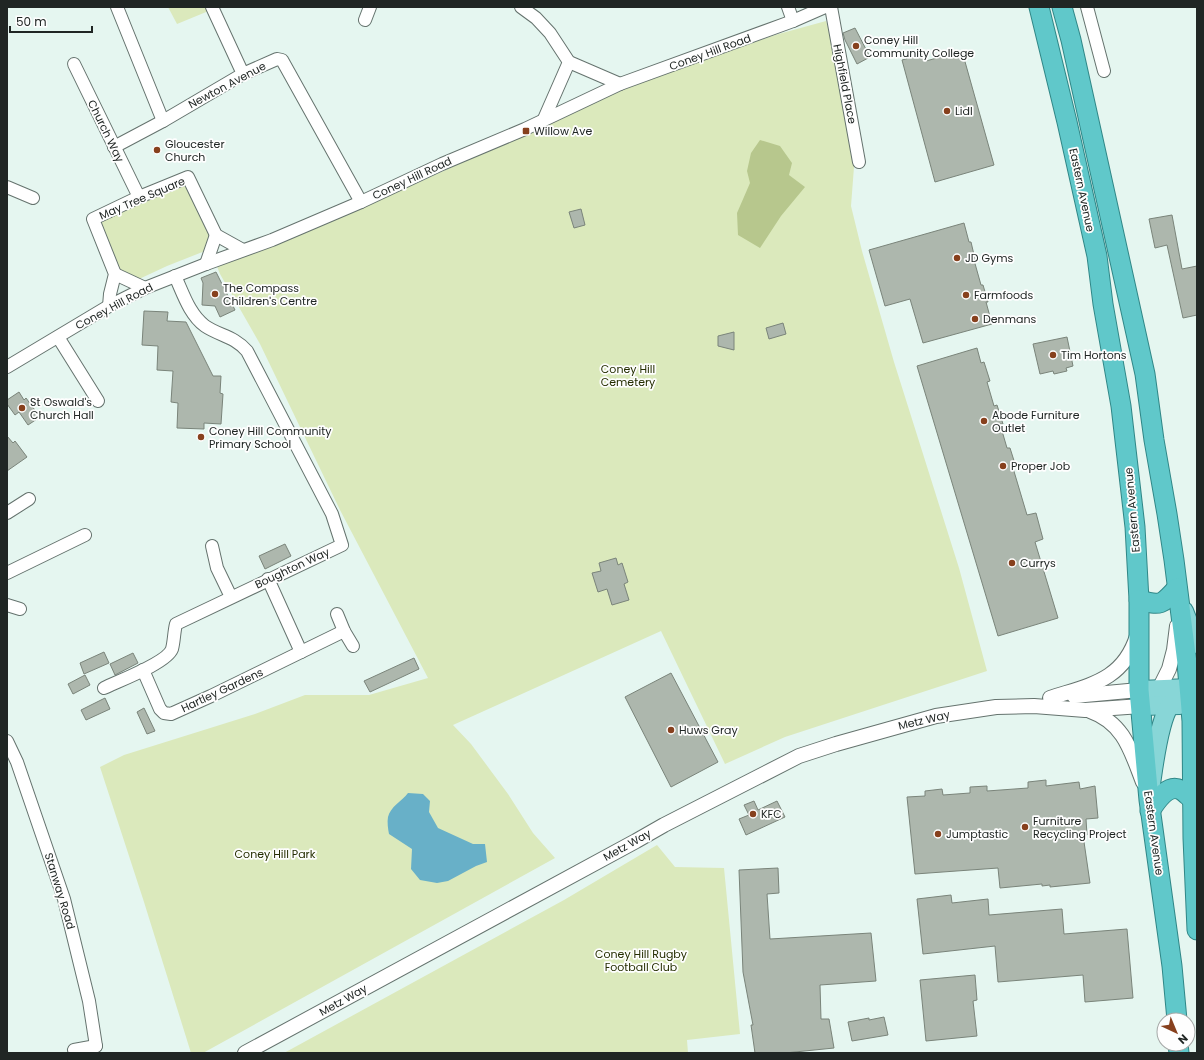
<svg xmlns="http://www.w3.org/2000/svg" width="1204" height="1060" font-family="Poppins,sans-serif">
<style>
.green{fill:#dbe9bc}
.forest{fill:#b7c78d}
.water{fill:#68b0c8}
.building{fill:#adb7ad;stroke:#7a847a}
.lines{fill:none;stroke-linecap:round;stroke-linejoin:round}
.minor-casing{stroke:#65736e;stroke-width:14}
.tertiary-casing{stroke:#65736e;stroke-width:16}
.primary-casing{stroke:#308787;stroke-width:20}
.trunk-casing{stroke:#308787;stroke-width:21}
.minor{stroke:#fff;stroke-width:12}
.tertiary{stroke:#fff;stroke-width:14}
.primary{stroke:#88d6d7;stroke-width:18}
.trunk{stroke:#60c8ca;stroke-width:19}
.poi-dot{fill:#87401d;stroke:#fefefe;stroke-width:1.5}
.labels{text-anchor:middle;stroke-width:3.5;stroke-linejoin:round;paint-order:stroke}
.poi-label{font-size:11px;fill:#202624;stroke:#fefefe;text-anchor:start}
.street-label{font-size:11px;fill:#202624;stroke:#fefefe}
.park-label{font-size:11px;fill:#252e01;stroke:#fefefe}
</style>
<rect width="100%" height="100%" fill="#e5f6f0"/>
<g class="green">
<polygon points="168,7 209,7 211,10 177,24"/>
<polygon points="826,21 829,30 854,167 851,206 862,251 894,362 959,568 987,671 785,737 725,764 661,631 453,725 471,744 508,794 533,833 555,858 203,1053 191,1053 144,902 100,767 124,755 255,714 305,695 369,695 428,678 340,510 260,344 220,274 216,264 360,209 637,83 775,35"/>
<polygon points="183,184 187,186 213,235 205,251 167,266 137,280 117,272 100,227 104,218"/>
<polygon points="657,845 675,867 724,868 740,1034 687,1040 688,1053 284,1053 564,900"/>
</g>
<polygon class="forest" points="760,140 780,146 792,163 789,175 805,187 781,216 760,248 738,235 737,213 750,183 747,171 751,153"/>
<path class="water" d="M408 793 423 794 430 801 429 812 438 828 473 844H485L487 862 476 866 448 881 437 883 420 880 411 869 412 849 389 834C388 829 387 822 388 817 390 807 402 801 408 793Z"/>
<g class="building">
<polygon points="855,28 870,57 857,64 845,40 843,33"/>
<polygon points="962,51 994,165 935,182 902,60 924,54 926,61"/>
<polygon points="581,209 585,225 574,228 569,212"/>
<polygon points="1172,215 1182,269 1197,266 1197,315 1183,318 1167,245 1155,248 1149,219"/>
<polygon points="964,223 969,242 971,242 975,259 974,260 981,285 983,285 988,302 986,302 992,324 923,343 910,299 885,306 869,250"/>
<polygon points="216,272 235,310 220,317 215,306 202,305 203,283 201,278"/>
<polygon points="144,311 168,312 167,321 186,322 213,376 221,376 220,393 223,394 221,424 204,423 204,429 177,428 178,403 171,402 173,371 157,370 158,346 142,345"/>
<polygon points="783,323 786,334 769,339 766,328"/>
<polygon points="734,332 734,350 718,346 718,336"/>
<polygon points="1067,337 1073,366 1066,368 1067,371 1054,374 1053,371 1040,374 1033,344"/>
<polygon points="977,348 981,363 984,362 990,381 987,382 994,406 997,405 1003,424 1000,424 1007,448 1010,448 1016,467 1013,468 1027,515 1036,513 1043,539 1035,542 1058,618 998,636 917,366"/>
<polygon points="19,392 24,400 26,398 40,417 28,425 19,412 15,415 7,404 7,400"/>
<polygon points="7,436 13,443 15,441 27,457 7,471"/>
<polygon points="285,544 291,556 265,569 259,556"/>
<polygon points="616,558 618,565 622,563 628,582 624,584 629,600 612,605 607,589 598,592 592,573 601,571 599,563"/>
<polygon points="104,652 109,663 84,674 80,663"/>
<polygon points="133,653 138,663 115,675 110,664"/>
<polygon points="414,658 419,669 370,692 364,681"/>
<polygon points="671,673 718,762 671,787 625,697"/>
<polygon points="85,675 90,685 73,694 68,684"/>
<polygon points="105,698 110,709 86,720 81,710"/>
<polygon points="144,708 155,731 147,734 137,712"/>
<polygon points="1046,780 1046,786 1079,782 1080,789 1095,786 1098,818 1086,819 1087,835 1083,835 1090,883 1050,887 1050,885 1042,886 1042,884 1000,888 998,868 915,874 907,797 925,796 925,791 942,789 943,795 970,793 970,787 987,786 987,791 1028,788 1028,782"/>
<polygon points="754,801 758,810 777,801 785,817 746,835 739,819 749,815 744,805"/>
<polygon points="778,868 779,893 767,894 770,939 871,933 876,981 820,985 821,1019 829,1019 834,1048 785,1053 755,1053 751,1025 753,1025 743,972 739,870"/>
<polygon points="951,895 952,903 988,899 989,915 1062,909 1064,934 1127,929 1133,998 1085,1002 1083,975 998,982 995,946 923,954 917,899"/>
<polygon points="975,975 977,1000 973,1001 977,1036 926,1041 920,980"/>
<polygon points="884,1017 888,1035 852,1041 848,1022 869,1018 869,1020"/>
</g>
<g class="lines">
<g class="minor-casing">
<g id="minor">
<polyline points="117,7 163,121"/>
<polyline points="212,7 243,74"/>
<polyline points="521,7 536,18 550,33 569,62 620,84"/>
<polyline points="788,7 793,21"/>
<polyline points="831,7 859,162"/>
<polyline points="1087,7 1104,71"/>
<polyline points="365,20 370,7"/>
<polyline points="74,64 139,197"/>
<polyline points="544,119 569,62"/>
<polyline points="114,147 163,121 243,74 277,59 282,60 361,202"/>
<polyline points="7,187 33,198"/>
<polyline points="206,264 216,235"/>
<polyline points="115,274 145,288"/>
<polyline points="109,306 110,294 115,274 93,219 139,197 188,177 216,235 243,250"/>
<polyline points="58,337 98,401"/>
<polyline points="7,367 109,306 145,288 206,264 272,240 361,202 442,164 525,129 620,84 793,21 825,7"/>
<polyline points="7,513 29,499"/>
<polyline points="212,546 217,568 231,597"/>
<polyline points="7,573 85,535"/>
<polyline points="7,605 20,609"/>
<polyline points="337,614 344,631 353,646"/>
<polyline points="301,652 344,631"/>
<polyline points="143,670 160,709 164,713 171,714 211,696 301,652 268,579"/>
<path d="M104 688C118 681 167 663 172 649 174 642 174 632 176 624L342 545 332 514 247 351C234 336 220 336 205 326 189 314 183 293 175 276"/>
<polyline points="7,741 17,762 64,899 89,1001 96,1046"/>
<polyline points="74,1050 96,1046"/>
</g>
</g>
<g class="tertiary-casing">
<g id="tertiary">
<polyline points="1074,696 1139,690"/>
<path d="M1050 698C1089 685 1123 681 1137 636"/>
<path d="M1090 711C1124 723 1131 751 1143 782"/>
<polyline points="245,1053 636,841 664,825 799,756 836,744 936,716 996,707 1034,706 1085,710 1141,706 1153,698 1159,689 1169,669 1174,650 1177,626"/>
</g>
</g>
<g class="primary-casing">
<g id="primary">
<polyline points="1184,611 1197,644"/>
<polyline points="1139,690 1190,688"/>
<polyline points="1141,706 1180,705"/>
<path d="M1151 784C1154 764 1159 721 1170 705 1174 698 1182 693 1188 688"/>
</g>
</g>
<g class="trunk-casing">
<g id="trunk">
<polyline points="1039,7 1067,122 1097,256 1103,304 1121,406 1135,527 1139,600 1139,690 1149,800 1172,966 1177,1020"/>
<polyline points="1062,7 1071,40 1145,374 1154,440 1167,514 1174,560 1187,663 1192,721 1193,838 1197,930"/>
<path d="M1139 600C1161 606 1162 605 1177 588"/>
<path d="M1150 811C1156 802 1167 783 1181 790 1185 792 1189 797 1193 800"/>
<polyline points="1178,1044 1179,1053"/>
</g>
</g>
<use href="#minor" class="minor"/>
<use href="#tertiary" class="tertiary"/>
<use href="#primary" class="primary"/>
<use href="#trunk" class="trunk"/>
</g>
<g class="poi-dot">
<circle cx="856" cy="46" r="4"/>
<circle cx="947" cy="111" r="4"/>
<rect x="522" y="127" width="8" height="8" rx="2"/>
<circle cx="157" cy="150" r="4"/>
<circle cx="957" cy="258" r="4"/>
<circle cx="215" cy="294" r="4"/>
<circle cx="966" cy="295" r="4"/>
<circle cx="975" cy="319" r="4"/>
<circle cx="1053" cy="355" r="4"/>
<circle cx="22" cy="408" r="4"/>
<circle cx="984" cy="421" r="4"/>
<circle cx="201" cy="437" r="4"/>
<circle cx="1003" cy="466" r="4"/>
<circle cx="1012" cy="563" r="4"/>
<circle cx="671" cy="730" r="4"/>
<circle cx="753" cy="814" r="4"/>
<circle cx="1025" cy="827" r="4"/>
<circle cx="938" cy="834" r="4"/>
</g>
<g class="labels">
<g class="poi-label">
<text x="864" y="44">Coney Hill<tspan x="864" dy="13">Community College</tspan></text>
<text x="955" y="115">Lidl</text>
<text x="534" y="135">Willow Ave</text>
<text x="165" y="148">Gloucester<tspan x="165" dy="13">Church</tspan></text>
<text x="965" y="262">JD Gyms</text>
<text x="223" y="292">The Compass<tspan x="223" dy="13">Children's Centre</tspan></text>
<text x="974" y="299">Farmfoods</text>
<text x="983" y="323">Denmans</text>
<text x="1061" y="359">Tim Hortons</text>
<text x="30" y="406">St Oswald's<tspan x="30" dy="13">Church Hall</tspan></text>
<text x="992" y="419">Abode Furniture<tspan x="992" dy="13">Outlet</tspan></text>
<text x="209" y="435">Coney Hill Community<tspan x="209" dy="13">Primary School</tspan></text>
<text x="1011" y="470">Proper Job</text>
<text x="1020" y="567">Currys</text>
<text x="679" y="734">Huws Gray</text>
<text x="761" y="818">KFC</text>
<text x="1033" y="825">Furniture<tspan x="1033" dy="13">Recycling Project</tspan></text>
<text x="946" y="838">Jumptastic</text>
</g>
<g class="street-label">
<text transform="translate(710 52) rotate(-20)" y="4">Coney Hill Road</text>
<text transform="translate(845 84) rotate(79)" y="4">Highfield Place</text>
<text transform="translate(227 85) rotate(-28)" y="4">Newton Avenue</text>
<text transform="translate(106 131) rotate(64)" y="4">Church Way</text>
<text transform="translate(412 178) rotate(-25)" y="4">Coney Hill Road</text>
<text transform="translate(1082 190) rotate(78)" y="4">Eastern Avenue</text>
<text transform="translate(142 198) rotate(-23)" y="4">May Tree Square</text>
<text transform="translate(114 306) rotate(-28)" y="4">Coney Hill Road</text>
<text transform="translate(1132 510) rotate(-95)" y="4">Eastern Avenue</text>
<text transform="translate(292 568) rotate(-25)" y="4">Boughton Way</text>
<text transform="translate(222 690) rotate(-25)" y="4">Hartley Gardens</text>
<text transform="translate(924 720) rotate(-13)" y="4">Metz Way</text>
<text transform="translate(1154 833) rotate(82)" y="4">Eastern Avenue</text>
<text transform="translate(627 845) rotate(-29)" y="4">Metz Way</text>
<text transform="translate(60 891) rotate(73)" y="4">Stanway Road</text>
<text transform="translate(343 1000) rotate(-29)" y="4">Metz Way</text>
</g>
<g class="park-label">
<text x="628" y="373">Coney Hill<tspan x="628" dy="13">Cemetery</tspan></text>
<text x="275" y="858">Coney Hill Park</text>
<text x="641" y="958">Coney Hill Rugby<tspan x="641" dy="13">Football Club</tspan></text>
</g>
</g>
<rect width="1204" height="1060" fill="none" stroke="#202624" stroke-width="16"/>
<g transform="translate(1176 1032) rotate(136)"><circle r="19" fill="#fefefe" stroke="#a5a8a7"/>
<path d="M0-3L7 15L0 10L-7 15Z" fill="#87401d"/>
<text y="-6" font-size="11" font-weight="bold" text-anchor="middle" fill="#202624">N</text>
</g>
<path d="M10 26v6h82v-6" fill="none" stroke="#202624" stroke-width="2"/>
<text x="16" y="26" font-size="12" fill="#202624" stroke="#fefefe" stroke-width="3" paint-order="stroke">50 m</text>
</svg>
